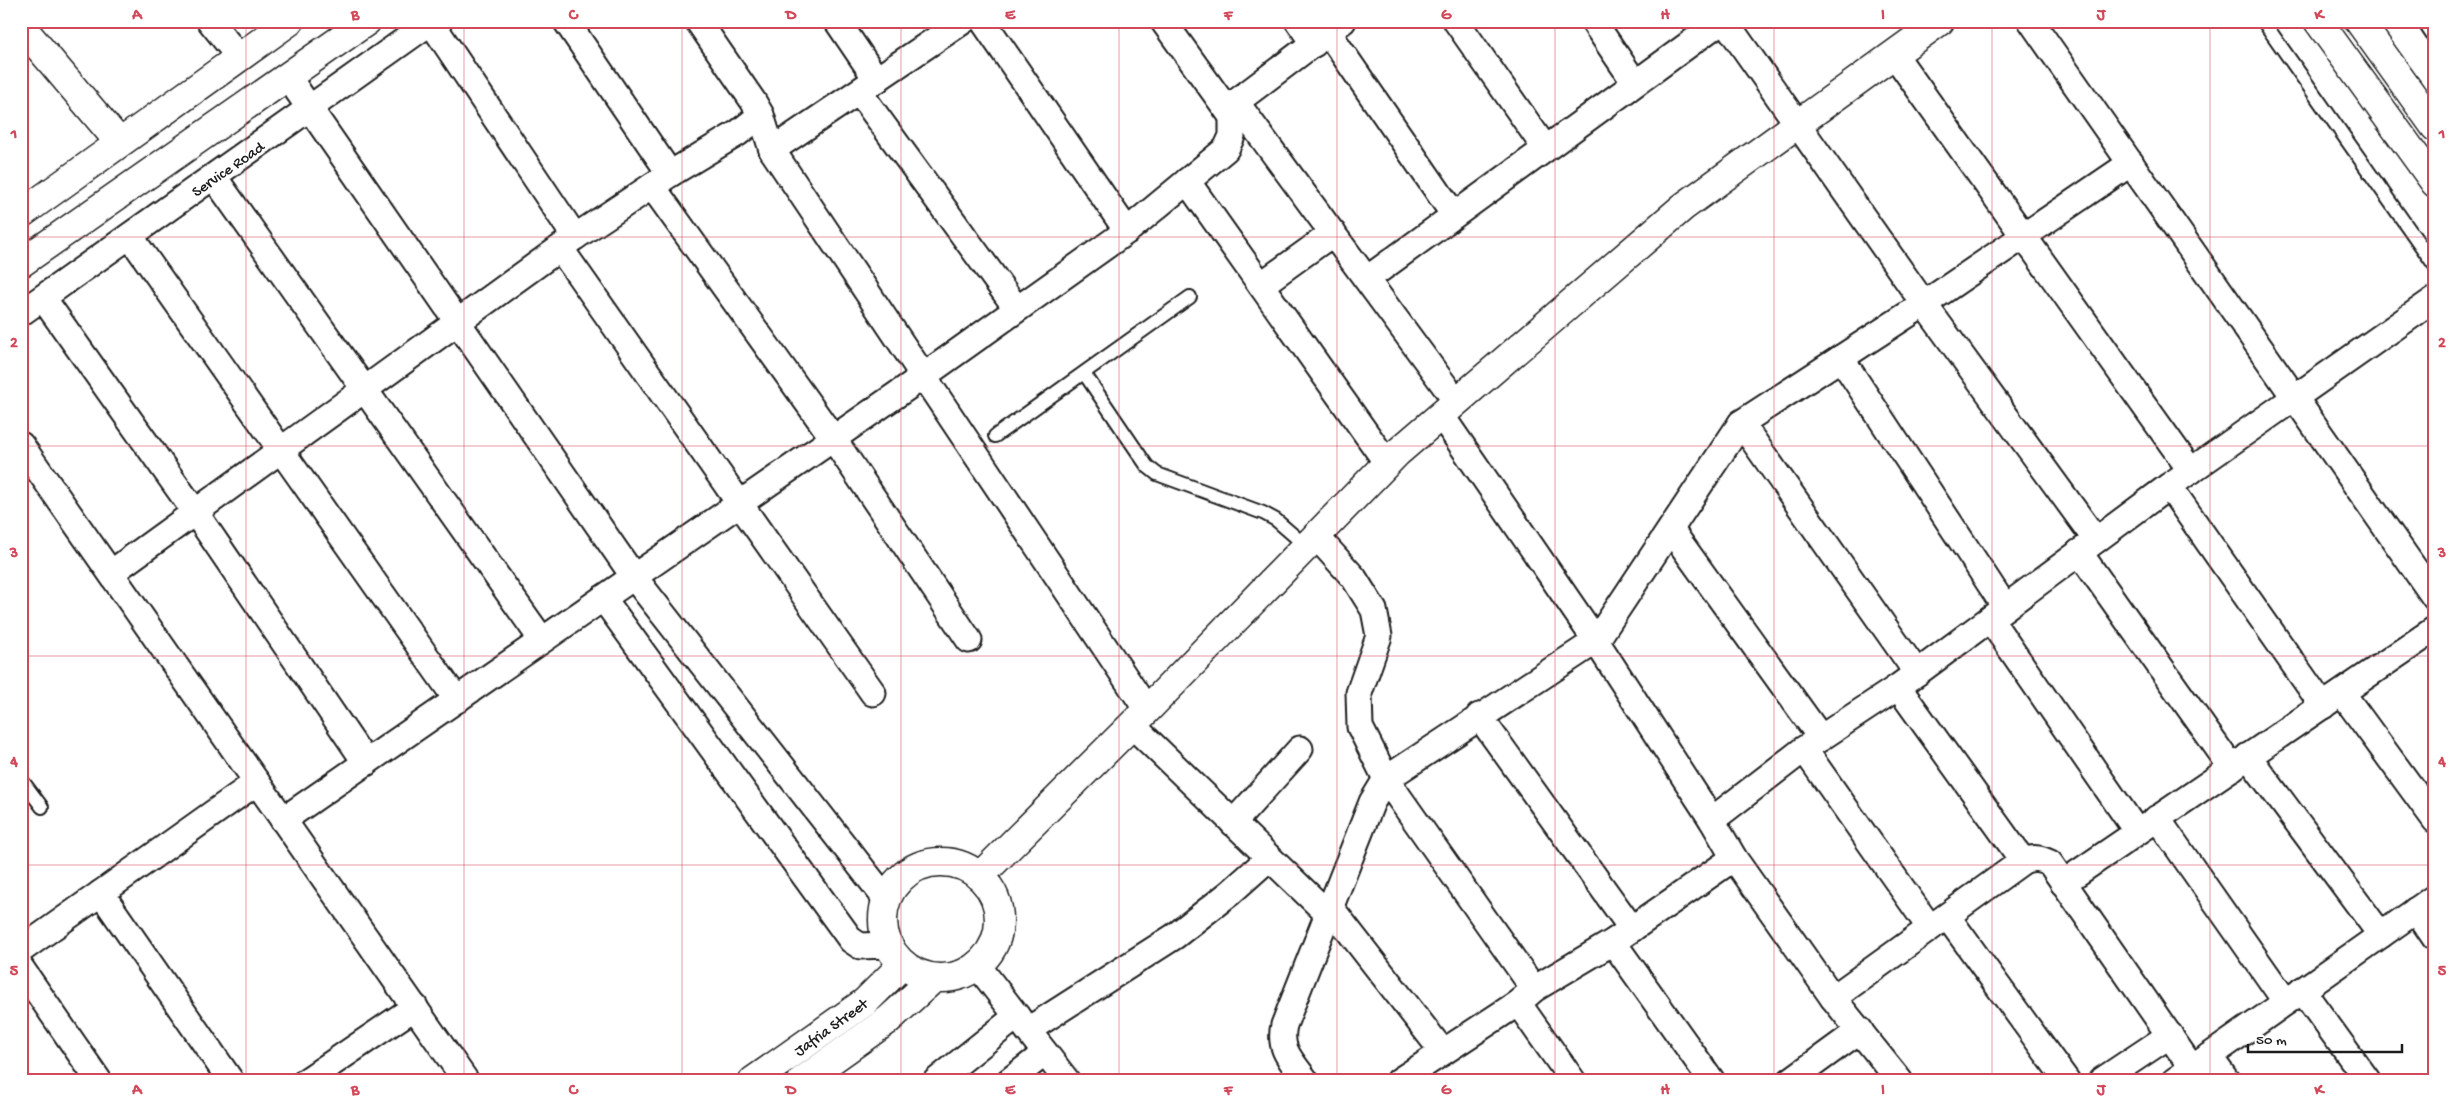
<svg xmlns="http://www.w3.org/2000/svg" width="2456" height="1102" font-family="'Gochi Hand',sans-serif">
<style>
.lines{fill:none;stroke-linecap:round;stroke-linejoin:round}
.service-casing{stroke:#1c1c1c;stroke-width:16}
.minor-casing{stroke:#1c1c1c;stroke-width:29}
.tertiary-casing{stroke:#1c1c1c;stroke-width:31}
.secondary-casing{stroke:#1c1c1c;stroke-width:31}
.primary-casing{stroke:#1c1c1c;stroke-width:31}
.service{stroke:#fff;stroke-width:12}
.minor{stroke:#fff;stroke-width:25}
.tertiary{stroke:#fff;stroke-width:28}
.secondary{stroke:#fff;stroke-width:28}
.primary{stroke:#fff;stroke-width:28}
.grid{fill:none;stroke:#d1495b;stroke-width:1;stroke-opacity:0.55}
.labels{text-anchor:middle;stroke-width:5;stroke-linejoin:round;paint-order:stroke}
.street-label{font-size:16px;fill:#1c1c1c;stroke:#fff}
.neatline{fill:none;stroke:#d1495b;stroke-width:2}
.grid-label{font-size:16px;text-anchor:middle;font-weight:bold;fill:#d1495b}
</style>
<rect width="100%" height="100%" fill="#fff"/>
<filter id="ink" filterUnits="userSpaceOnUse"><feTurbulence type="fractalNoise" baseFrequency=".02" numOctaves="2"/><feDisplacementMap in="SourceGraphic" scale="10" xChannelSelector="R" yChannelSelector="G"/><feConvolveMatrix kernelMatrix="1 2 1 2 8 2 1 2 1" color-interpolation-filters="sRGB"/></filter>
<g filter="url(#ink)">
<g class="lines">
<g class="service-casing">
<g id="service">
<polyline points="2263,21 2435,266"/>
<polyline points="2423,21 2435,39"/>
<polyline points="1084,373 1147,466 1157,474 1263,513 1276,520 1306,546"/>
<polyline points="995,436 1190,297"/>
<polyline points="21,779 42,807"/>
</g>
</g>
<g class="minor-casing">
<g id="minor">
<polyline points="210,21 239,57"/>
<polyline points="566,21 670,174"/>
<polyline points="698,21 753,101 761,115 772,150 1147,710"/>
<polyline points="837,21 877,80"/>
<polyline points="983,21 1127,231"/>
<polyline points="1163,21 1230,114"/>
<polyline points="1298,21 1314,44"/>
<polyline points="1456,21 1545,148"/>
<polyline points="1593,21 1635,83"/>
<polyline points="1725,21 1924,304 2096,540"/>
<polyline points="2031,21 2435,598"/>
<polyline points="431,22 575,237"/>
<polyline points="1328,32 1454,215"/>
<polyline points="1894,54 2191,471"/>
<polyline points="288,77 634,577 886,899"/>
<polyline points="859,92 1017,309"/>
<polyline points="1236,102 1456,401"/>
<polyline points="772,150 963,21"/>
<polyline points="214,177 542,640"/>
<polyline points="1187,181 1387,463"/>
<polyline points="652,186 833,438 969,640"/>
<polyline points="130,236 457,700"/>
<polyline points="560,248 873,693"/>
<polyline points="1367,279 1721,21"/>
<polyline points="1261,285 1333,233"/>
<polyline points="43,298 195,512 366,763"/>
<polyline points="21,313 432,21"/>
<polyline points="1841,358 2005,607"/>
<polyline points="1441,415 1596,641 1712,820 1734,858 1833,998 1900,1081"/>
<polyline points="1741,423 1917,673"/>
<polyline points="21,445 466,1081"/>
<polyline points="2169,486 2323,706"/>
<polyline points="1671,530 1821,738"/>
<polyline points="1316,536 1354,578 1374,610 1379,636 1359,693 1360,727 1386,779 1534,989"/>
<polyline points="2079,552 2232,768"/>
<polyline points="111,573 575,237 670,174 738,133 761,115"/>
<polyline points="603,598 851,940 860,946 887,945"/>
<polyline points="1990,619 2137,832"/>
<polyline points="1898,687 2023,861"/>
<polyline points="2342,693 2435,820"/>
<polyline points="1479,716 1632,929"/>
<polyline points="1132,725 1328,914"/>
<polyline points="1804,749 1930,928"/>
<polyline points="2248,756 2381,935"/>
<polyline points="2157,818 2286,1002"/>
<polyline points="283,820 925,375 1127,231 1226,149 1232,136 1232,107 1236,102 1343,21"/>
<polyline points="1712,820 1804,749 1898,687 2169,486 2435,299"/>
<polyline points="1233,823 1300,749"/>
<polyline points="2063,883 2435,629"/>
<polyline points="101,893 231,1081"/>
<polyline points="1331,908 1443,1052"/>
<polyline points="2416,910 2435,938"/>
<polyline points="1947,916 2067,1081"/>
<polyline points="1613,942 1712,1081"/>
<polyline points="21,950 257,782"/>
<polyline points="978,966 1067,1081"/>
<polyline points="21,968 99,1081"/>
<polyline points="2302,990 2368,1081"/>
<path d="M1833 998 2023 861C2033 857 2040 858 2050 863L2192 1068"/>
<polyline points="1518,1003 1573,1081"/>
<polyline points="1028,1030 1175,936 1231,892 1269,858"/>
<polyline points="2209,1056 2227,1081"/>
<polyline points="306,1081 415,1007"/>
<polyline points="936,1081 1017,1016"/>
<polyline points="1009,1081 1045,1053"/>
<path d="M1306 1081C1292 1061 1278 1050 1284 1025L1372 802 1386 779 1596 641 1741 423 1924 304 2131 163"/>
<polyline points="1399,1081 1518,1003 1534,989 1613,942 1734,858"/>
<polyline points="1790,1081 1860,1030"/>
<polyline points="2101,1081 2170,1035"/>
<polyline points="2174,1081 2435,897"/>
</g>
</g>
<g class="tertiary-casing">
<g id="tertiary">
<polyline points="21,26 119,142"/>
<circle cx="941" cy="920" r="58"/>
<polyline points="980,876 1147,710 1397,453 1683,207 1940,21"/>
<polyline points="753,1081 865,1002 902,965"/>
<polyline points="802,1081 888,1020 933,979"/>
</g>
</g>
<g class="secondary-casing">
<g id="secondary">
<polyline points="2318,21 2435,183"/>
<polyline points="2359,21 2435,127"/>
</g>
</g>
<g class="primary-casing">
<g id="primary">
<polyline points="21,214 290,21"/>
<polyline points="21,263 367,21"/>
</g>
</g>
<use href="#service" class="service"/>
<use href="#minor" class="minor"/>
<use href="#tertiary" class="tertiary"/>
<use href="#secondary" class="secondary"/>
<use href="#primary" class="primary"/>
</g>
</g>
<path class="grid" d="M246 21V1081M464 21V1081M682 21V1081M901 21V1081M1119 21V1081M1337 21V1081M1555 21V1081M1774 21V1081M1992 21V1081M2210 21V1081M21 237H2435M21 446H2435M21 656H2435M21 865H2435"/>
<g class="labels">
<g class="street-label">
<text transform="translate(227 168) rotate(-35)" y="6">Service Road</text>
<text transform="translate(830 1026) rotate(-36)" y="6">Jafria Street</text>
</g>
</g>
<rect width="2456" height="1102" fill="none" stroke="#fff" stroke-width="55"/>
<path d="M2248 1044v8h154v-8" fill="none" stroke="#1c1c1c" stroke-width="2.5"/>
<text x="2256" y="1044" font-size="15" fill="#1c1c1c" stroke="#ffffff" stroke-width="4" paint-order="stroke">50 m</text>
<rect x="28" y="28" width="2400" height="1046" class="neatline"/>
<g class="grid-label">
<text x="137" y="19">A</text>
<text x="355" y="19">B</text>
<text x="573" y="19">C</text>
<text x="791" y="19">D</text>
<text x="1010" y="19">E</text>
<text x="1228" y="19">F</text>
<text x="1446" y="19">G</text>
<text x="1665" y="19">H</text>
<text x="1883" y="19">I</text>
<text x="2101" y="19">J</text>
<text x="2319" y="19">K</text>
<text x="14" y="138">1</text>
<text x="2442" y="138">1</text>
<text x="14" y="347">2</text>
<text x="2442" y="347">2</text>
<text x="14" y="557">3</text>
<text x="2442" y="557">3</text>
<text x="14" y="766">4</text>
<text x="2442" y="766">4</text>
<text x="14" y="975">5</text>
<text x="2442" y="975">5</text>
<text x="137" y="1094">A</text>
<text x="355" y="1094">B</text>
<text x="573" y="1094">C</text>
<text x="791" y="1094">D</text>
<text x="1010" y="1094">E</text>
<text x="1228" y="1094">F</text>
<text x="1446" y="1094">G</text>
<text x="1665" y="1094">H</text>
<text x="1883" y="1094">I</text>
<text x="2101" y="1094">J</text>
<text x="2319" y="1094">K</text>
</g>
</svg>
